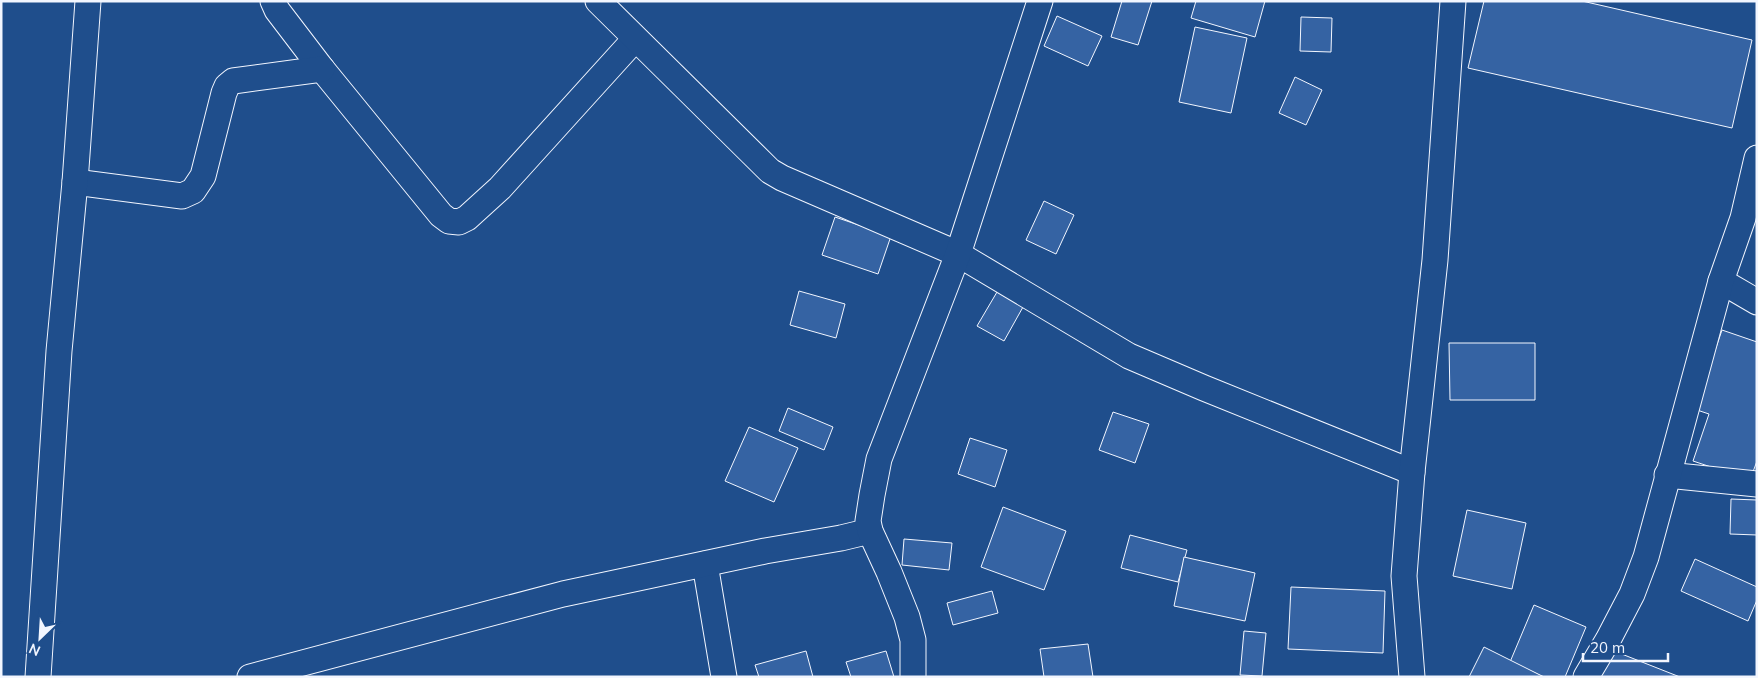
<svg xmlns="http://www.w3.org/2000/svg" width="1758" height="678" font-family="Mulish,sans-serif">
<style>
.building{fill:#3563a3;stroke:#f2f6ff}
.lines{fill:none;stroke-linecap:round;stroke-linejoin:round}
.minor-casing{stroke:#f2f6ff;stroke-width:27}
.minor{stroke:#1f4e8c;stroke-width:25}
</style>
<rect width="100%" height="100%" fill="#1f4e8c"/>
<g class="building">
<polygon points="1122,1 1152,1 1138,45 1111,37"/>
<polygon points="1196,1 1265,1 1255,37 1191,18"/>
<polygon points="1484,1 1582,1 1752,40 1732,128 1468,68"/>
<polygon points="1057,16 1102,36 1088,66 1044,46"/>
<polygon points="1301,17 1332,18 1331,52 1300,51"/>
<polygon points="1195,27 1247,38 1231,113 1179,102"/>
<polygon points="1295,77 1322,90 1306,125 1279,113"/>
<polygon points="1044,201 1074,215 1056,254 1026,240"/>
<polygon points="835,217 891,236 878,274 822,255"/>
<polygon points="799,291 845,304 836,338 790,325"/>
<polygon points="997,292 1023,307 1004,341 977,326"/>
<polygon points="1722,330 1757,342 1757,461 1750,480 1693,461 1709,414 1691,408 1708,371"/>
<polygon points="1449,343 1535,343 1535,400 1450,400"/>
<polygon points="788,408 833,427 824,450 779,431"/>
<polygon points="1113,412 1149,424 1135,463 1099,450"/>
<polygon points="749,427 798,448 774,502 725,481"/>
<polygon points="970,438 1007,450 995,487 958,474"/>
<polygon points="1731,499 1757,500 1757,535 1730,534"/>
<polygon points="1003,507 1066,531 1044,590 981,567"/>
<polygon points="1467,510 1526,523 1512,589 1453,576"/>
<polygon points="1130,535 1187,550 1178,582 1121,568"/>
<polygon points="904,539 952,543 949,570 902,565"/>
<polygon points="1184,557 1255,573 1245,621 1174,606"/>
<polygon points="1695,559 1757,587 1757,600 1748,621 1681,591"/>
<polygon points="1291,587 1385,591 1383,653 1288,649"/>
<polygon points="992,591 998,613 953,625 947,603"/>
<polygon points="1534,605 1586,627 1565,677 1544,677 1510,662"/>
<polygon points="1244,631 1266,633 1262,676 1240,675"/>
<polygon points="1088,644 1093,677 1044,677 1040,649"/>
<polygon points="1484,647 1544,677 1469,677"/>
<polygon points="1609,649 1680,677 1598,677"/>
<polygon points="806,651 813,677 759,677 755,665"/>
<polygon points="886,651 894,677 851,677 846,662"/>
</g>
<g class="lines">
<g class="minor-casing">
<g id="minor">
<polyline points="273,1 277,10 322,69 441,215 449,221 459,222 467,218 500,188 635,39"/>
<polyline points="598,1 770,171 782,178 958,254 1129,356 1204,388 1412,472"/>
<polyline points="75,182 182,196 193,191 203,176 224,93 227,86 233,81 322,69"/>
<polyline points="1721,281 1757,302"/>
<polyline points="1667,475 1757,484"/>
<polyline points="705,564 724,677"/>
<polyline points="38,677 59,351 75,182 88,1"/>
<polyline points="250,677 563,594 765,551 841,538 870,531"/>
<polyline points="913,677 913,640 907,617 889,572 870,531 868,521 872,495 879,459 958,254 1040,1"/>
<polyline points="1412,677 1404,576 1412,472 1435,260 1453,1"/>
<polyline points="1586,677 1608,640 1632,594 1646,557 1721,281 1743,218 1757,158"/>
</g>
</g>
<use href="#minor" class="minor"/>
</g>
<rect width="1758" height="678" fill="none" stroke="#f2f6ff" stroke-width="5"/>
<g transform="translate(40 638) rotate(205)" stroke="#1f4e8c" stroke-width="4" paint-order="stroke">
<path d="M0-4L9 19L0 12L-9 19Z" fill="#f2f6ff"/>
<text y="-8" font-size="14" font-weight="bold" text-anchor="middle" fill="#f2f6ff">N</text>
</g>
<path d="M1583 653v8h85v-8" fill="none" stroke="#f2f6ff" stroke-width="2.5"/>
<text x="1590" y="653" font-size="15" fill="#f2f6ff" stroke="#1f4e8c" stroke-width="4" paint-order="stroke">20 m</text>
</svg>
